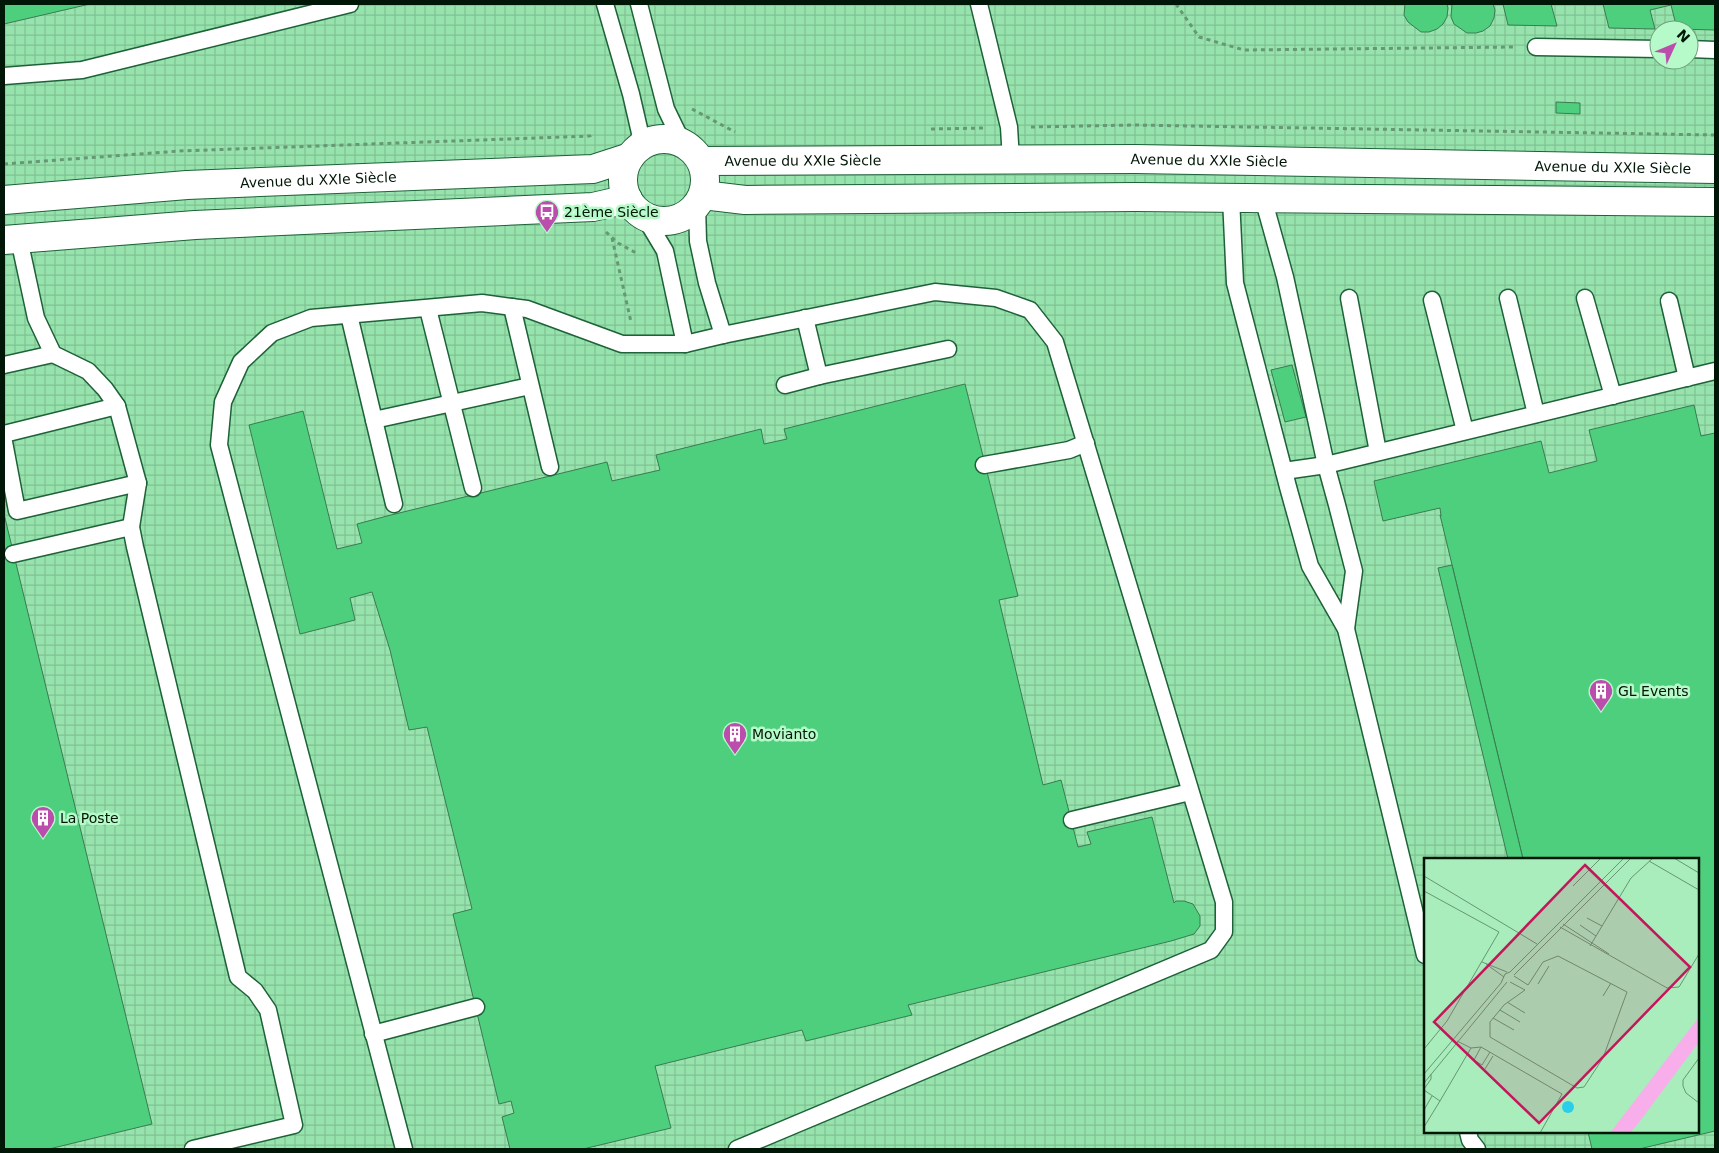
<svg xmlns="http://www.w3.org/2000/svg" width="1719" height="1153" font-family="'DejaVu Sans',sans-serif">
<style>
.industrial{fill:url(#industrial-grid);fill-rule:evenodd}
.building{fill:#4ecf7e;stroke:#397c50}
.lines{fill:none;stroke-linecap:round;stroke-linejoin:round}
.lane-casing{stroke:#1d6238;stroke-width:19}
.street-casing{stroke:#1d6238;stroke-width:30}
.path{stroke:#659873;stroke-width:3;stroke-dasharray:4 4;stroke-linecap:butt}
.lane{stroke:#fff;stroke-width:16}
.street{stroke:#fff;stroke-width:28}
.labels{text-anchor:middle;stroke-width:5;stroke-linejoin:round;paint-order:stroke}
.street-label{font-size:14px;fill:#001606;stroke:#b5fac8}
.poi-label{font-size:14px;fill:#001606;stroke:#b5fac8;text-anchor:start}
.inset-road{fill:none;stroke:#659773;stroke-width:1}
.view{fill:#c2185b;fill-opacity:0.15;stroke:#c2185b;stroke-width:2.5}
.inset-edge{fill:none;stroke:#001606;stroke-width:2.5}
</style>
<defs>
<pattern id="industrial-grid" width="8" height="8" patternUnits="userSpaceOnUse" patternTransform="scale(1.25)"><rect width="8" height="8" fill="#97e3ad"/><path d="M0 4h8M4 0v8" fill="none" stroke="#80c293"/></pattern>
</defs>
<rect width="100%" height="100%" fill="#a8edbb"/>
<path class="industrial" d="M4 4H1715V1149H4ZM1659 30H1689V60H1659ZM1425 859H1698V1132H1425Z"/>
<g class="building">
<polygon points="4,4 90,4 4,24"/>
<polygon points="1405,4 1447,4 1448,8 1447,17 1443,24 1437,29 1429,32 1421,32 1408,22 1404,15"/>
<polygon points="1452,4 1493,4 1495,10 1494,18 1490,26 1483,31 1476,33 1467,33 1454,24 1451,17"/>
<polygon points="1503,4 1551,4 1557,26 1508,25"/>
<polygon points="1603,4 1715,4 1715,30 1677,29 1671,5 1650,10 1655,29 1609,28"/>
<polygon points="1556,102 1580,103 1580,114 1556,113"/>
<polygon points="1292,365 1306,417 1285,422 1271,370"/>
<polygon points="965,384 1018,596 999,600 1043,785 1061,780 1078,847 1091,844 1087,832 1152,817 1174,903 1176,901 1184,901 1193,904 1200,916 1200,926 1194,934 1171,941 908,1005 912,1015 806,1041 802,1030 655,1066 671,1128 583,1149 510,1149 502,1117 514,1113 511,1101 499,1104 453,914 472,909 427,727 409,730 390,650 372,592 350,598 355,620 300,634 249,425 303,411 337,549 362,543 357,524 387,516 607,462 612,481 660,470 656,455 761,429 764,444 787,439 784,429"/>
<polygon points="1694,405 1701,436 1715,433 1715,1131 1639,1149 1592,1149 1588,1132 1698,1132 1698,859 1523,859 1440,515 1441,516 1440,508 1383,521 1374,481 1541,441 1549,473 1597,461 1589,430"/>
<polygon points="4,514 152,1124 49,1149 4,1149"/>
<polygon points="1452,565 1523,859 1508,859 1438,568"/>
</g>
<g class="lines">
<g class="lane-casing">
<g id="lane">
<polyline points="605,4 631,94 640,133 639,147"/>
<polyline points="639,4 666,109 682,142"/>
<polyline points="979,4 1009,127 1011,160"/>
<polyline points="1536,47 1659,49"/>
<polyline points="1689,49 1715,50"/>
<polyline points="4,76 82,70 350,4"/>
<polyline points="1231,198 1235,283 1288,487 1310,566 1346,629 1425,955"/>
<polyline points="1263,198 1285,277 1326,465 1337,505 1354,571 1346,629"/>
<polyline points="697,205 698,241 707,283 723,335 935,292 996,298 1030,310 1055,342 1224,902 1224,932 1211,950 737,1149"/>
<polyline points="19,239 36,318 53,354 88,371 105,389 117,406 138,483 131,527 135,547 238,977 255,991 268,1010 294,1125 193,1149"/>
<polyline points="1349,298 1378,452"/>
<polyline points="1508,298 1536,414"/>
<polyline points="1585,298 1613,396"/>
<polyline points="1432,300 1465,431"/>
<polyline points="1669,301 1687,378"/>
<polyline points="512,307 550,467"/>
<polyline points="428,309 473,488"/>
<polyline points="349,315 394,504"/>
<polyline points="805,318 819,376"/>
<polyline points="685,344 723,335"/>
<polyline points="4,365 53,354"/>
<polyline points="785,385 819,376 948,349"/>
<polyline points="374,420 530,386"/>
<polyline points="4,434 117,406"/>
<polyline points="4,442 17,511 138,483"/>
<polyline points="984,465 1069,450 1086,443"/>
<polyline points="1284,471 1326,465 1715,371"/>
<polyline points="13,554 131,527"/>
<polyline points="1072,820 1190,792"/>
<polyline points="373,1034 476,1007"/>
<polyline points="1468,1132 1470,1140 1477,1149"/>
<polyline points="404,1149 219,445 223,402 241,362 272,333 311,318 482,303 527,309 622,344 685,344 665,251 644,216"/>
</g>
</g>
<g class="street-casing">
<g id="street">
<circle cx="664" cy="180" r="41"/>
<path id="s1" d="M701 161 1135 159 1715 169"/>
<polyline points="703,195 745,200 1135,197 1715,202"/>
<path id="s2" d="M4 200 187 185 593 169 630 157"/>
<polyline points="4,240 195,225 593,207 628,199"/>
</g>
</g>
<g class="path">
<polyline points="1176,4 1199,37 1244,50 1513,47"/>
<polyline points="692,109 735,132"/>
<polyline points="1031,127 1134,125 1715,135"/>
<polyline points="931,129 985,128"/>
<polyline points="4,164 180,151 590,136 591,140"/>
<polyline points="606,232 618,243 638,254"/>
<polyline points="612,238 631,322"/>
</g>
<use href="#lane" class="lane"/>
<use href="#street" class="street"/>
</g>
<defs>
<g id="bus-pin" transform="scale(1.25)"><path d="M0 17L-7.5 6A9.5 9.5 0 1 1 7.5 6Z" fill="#bb4ead" stroke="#b5fac8"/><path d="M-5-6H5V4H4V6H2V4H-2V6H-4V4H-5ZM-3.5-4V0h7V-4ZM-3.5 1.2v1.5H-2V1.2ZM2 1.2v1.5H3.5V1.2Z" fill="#fff"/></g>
<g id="building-pin" transform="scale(1.25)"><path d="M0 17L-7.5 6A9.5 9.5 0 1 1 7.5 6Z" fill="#bb4ead" stroke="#b5fac8"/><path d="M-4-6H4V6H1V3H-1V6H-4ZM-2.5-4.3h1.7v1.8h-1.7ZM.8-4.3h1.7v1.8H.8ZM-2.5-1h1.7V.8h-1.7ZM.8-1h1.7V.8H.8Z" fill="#fff"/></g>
</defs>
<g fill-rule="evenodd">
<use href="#bus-pin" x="547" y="212"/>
<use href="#building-pin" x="1601" y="691"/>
<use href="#building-pin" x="735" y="734"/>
<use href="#building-pin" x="43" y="818"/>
</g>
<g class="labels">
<g class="street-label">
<text dy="5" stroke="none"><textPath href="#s1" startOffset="102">Avenue du XXIe Siècle</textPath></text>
<text dy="5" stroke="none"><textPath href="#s1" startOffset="508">Avenue du XXIe Siècle</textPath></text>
<text dy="5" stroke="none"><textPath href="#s1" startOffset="912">Avenue du XXIe Siècle</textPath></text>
<text dy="5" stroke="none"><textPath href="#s2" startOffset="315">Avenue du XXIe Siècle</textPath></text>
</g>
<g class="poi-label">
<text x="564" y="217">21ème Siècle</text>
<text x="1618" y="696">GL Events</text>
<text x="752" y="739">Movianto</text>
<text x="60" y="823">La Poste</text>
</g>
</g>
<g transform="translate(1424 858)">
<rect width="275" height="275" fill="#a8edbb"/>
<path d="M275 159V184L213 267 206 275H186Z" fill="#f8aeeb"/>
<path d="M138 249a6 6 0 1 1 12 0a6 6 0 1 1-12 0Z" fill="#2bcee9"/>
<path class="inset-road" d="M250 0 275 15M225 3 275 32M0 18 113 86M149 28 177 0M0 33 75 74 23 163 0 191M163 60 178 68M139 66 185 96M156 67 172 78M136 69 243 130 255 129 275 96M166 88 207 20 229 0M58 104 83 114M62 106 80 119M90 117 207 0M86 124 101 132 80 147 66 164V179L153 230 160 229 179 200 203 134 134 98 119 104 104 127 90 118M114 126 125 108M179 138 187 125M83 144 101 155M76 152 96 164M69 160 90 172M33 183 47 190 57 189 138 236 116 275M57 189 50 202 58 207 66 194M275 200 259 222V228L262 235 275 245M61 211 69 198M0 216 77 125 81 116 86 114 200 0M0 225 83 124M0 231 7 221V216M0 232 16 243 47 190M0 252 8 238M0 269 16 243"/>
<path class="view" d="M161 7 266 109 115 265 10 164Z"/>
<rect width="275" height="275" class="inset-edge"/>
</g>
<rect width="1719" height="1153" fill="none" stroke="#001606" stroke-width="10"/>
<g transform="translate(1674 45) rotate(46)"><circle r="24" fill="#b5fac8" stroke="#6d9f7a"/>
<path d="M0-4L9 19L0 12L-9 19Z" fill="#bb4ead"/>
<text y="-8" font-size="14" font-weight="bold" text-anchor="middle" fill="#001606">N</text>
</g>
</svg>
